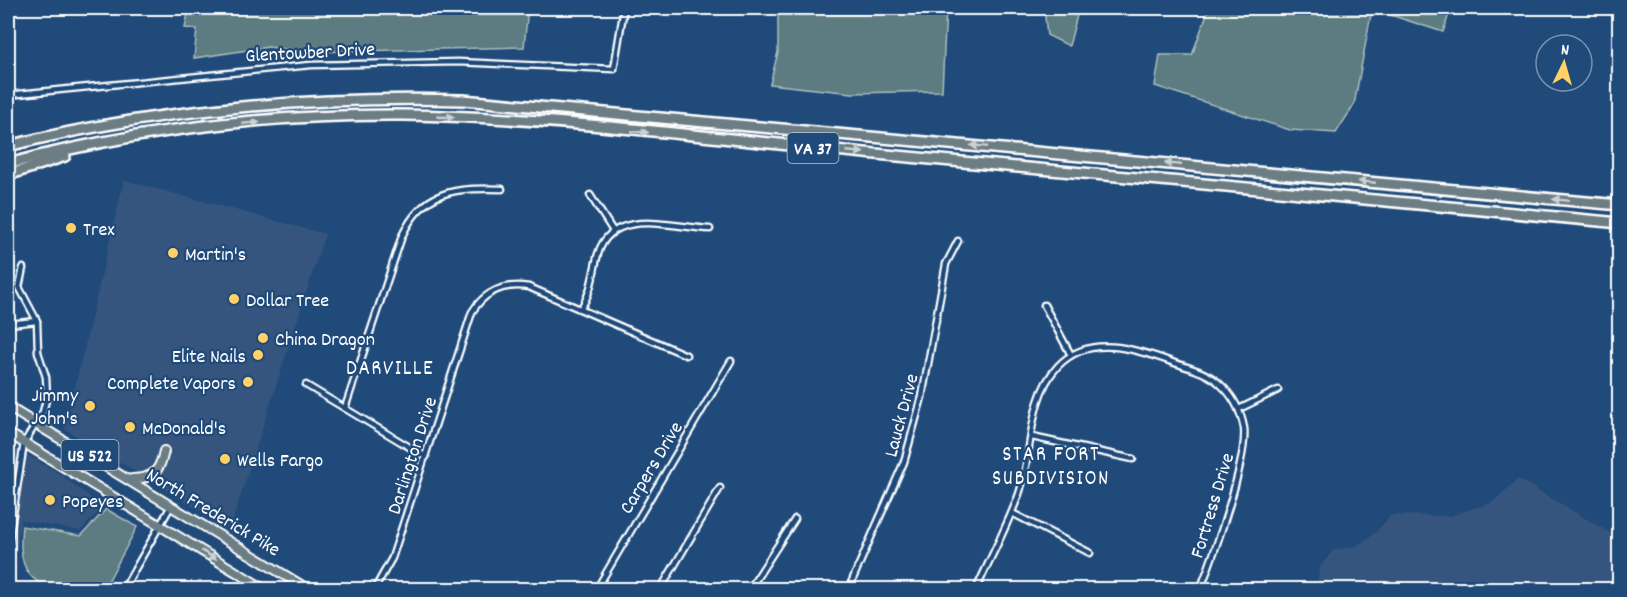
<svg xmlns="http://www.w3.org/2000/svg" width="1627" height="597" font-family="Dekko,sans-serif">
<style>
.built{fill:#35557f}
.green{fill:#5b7c81;stroke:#adbec0;stroke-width:1.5}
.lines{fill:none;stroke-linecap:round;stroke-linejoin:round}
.street-casing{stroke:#fff;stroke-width:9}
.primary-casing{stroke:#fff;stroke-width:12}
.highway-casing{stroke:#fff;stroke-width:14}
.street{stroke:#1f4a7a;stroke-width:4.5}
.primary{stroke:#6c7e84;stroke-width:8}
.highway{stroke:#6c7e84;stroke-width:9}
.oneway{fill:#ccd2d4}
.poi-dot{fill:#ffd166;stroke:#1f4a7a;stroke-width:2}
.labels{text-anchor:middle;stroke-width:4.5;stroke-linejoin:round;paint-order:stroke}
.shield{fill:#1f4a7a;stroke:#bcc9d7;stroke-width:1.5}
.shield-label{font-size:18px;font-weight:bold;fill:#fff}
.street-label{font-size:20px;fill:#fff;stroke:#1f4a7a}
.poi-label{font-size:20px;fill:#fff;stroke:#1f4a7a;text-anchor:start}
.neighbourhood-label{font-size:21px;letter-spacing:1.5px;fill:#fff;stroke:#1f4a7a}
</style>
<rect width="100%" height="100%" fill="#1f4a7a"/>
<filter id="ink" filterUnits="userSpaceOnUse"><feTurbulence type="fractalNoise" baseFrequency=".0167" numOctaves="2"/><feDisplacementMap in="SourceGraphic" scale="12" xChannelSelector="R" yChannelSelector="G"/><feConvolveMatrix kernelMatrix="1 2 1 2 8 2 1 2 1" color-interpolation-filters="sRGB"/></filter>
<g filter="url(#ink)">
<g class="built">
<polygon points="124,180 325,234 230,529 65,429"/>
<polygon points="8,444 58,473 103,507 80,531 21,520 11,590 8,589"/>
<polygon points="1518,479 1619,538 1619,589 1315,589 1321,565 1334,550 1357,546 1376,532 1391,515 1450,516 1493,502"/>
</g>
<g class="green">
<polygon points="189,8 528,8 524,47 310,52 268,47 194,58 197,29 185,28"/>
<polygon points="778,8 946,8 942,91 852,93 770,84 778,52"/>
<polygon points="1044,8 1079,8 1069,46 1047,35"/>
<polygon points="1209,8 1451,8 1443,32 1372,9 1354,105 1336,133 1290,130 1155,86 1160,55 1192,55"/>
<path d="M106 509 137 527 104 589C51 590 14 593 22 526L81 536Z"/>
</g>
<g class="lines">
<g class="street-casing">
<g id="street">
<polyline points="8,95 311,65 458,62 614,69 624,8"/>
<polyline points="590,195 613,231"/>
<polyline points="1044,305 1071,355"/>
<path d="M581 308C592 292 593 272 598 254 612 206 674 228 710 229"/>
<polyline points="8,324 37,321"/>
<polyline points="306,385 426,457"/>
<path d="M345 408 402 236C424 189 455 188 502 189"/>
<polyline points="1239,409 1278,390"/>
<polyline points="1032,437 1133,459"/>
<polyline points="1012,513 1090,553"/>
<polyline points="8,546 24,443 43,412 47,396 46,377 38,352 37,321 19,287 23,268"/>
<polyline points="123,590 171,506"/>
<path d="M374 590 392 558 472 312C485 291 505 283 529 287L686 355"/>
<polyline points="596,590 731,361"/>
<polyline points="660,590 720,488"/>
<polyline points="749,590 795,519"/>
<polyline points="795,590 796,587"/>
<polyline points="848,590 904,462 922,397 946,264 958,241"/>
<path d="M976 590C990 558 1007 527 1019 494 1033 454 1027 399 1058 366 1089 333 1136 349 1172 362 1189 368 1208 372 1221 385 1233 396 1241 412 1244 428 1248 459 1213 557 1200 590"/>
</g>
</g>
<g class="primary-casing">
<g id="primary">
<polyline points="8,407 309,590"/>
<polyline points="8,433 266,590"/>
<path d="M132 479C153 479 160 471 164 451"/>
</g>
</g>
<g class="highway-casing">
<g id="highway">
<path d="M8 146C157 109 309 96 463 100L1620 205"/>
<path d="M8 164C135 130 271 114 403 115 557 117 712 138 865 153 1117 176 1368 199 1620 223"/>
<polyline points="8,175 65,156"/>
</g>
</g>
<use href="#street" class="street"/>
<use href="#primary" class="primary"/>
<use href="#highway" class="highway"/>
</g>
<defs><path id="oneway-solid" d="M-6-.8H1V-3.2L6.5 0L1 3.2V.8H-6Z" transform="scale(1.5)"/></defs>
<g class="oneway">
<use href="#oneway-solid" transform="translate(446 117) rotate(2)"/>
<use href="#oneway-solid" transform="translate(251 123) rotate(-5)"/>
<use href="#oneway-solid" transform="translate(640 132) rotate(5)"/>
<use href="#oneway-solid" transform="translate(979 146) rotate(-175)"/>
<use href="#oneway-solid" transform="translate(855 152) rotate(5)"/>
<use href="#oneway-solid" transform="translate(1173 164) rotate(-175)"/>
<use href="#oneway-solid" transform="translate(1367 182) rotate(-175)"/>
<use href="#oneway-solid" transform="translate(1561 200) rotate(-175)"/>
<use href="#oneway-solid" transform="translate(209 555) rotate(31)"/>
</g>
</g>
<g class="poi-dot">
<circle cx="71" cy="228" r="6"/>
<circle cx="173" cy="253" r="6"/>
<circle cx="234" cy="299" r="6"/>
<circle cx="263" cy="338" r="6"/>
<circle cx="258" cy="355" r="6"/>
<circle cx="248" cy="382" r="6"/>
<circle cx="90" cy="406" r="6"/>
<circle cx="130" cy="427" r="6"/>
<circle cx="225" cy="459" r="6"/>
<circle cx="50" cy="500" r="6"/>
</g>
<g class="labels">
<g class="shield">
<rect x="787.5" y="133" width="51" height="30" rx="4.5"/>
<rect x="61.5" y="440" width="57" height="30" rx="4.5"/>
</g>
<g class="shield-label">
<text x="813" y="154">VA 37</text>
<text x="90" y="461">US 522</text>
</g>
<g class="street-label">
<text transform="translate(310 51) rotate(-3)" y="7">Glentowber Drive</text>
<text transform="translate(900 415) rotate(-75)" y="7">Lauck Drive</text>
<text transform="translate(411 455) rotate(-72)" y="7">Darlington Drive</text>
<text transform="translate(650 467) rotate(-59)" y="7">Carpers Drive</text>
<text transform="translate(1211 505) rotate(-73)" y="7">Fortress Drive</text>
<text transform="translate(214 511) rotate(31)" y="7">North Frederick Pike</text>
</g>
<g class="poi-label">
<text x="83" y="235">Trex</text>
<text x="185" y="260">Martin's</text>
<text x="246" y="306">Dollar Tree</text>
<text x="275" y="345">China Dragon</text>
<text x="246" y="362" text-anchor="end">Elite Nails</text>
<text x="236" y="389" text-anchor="end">Complete Vapors</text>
<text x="78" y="401" text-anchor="end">Jimmy<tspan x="78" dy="23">John's</tspan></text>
<text x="142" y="434">McDonald's</text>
<text x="237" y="466">Wells Fargo</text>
<text x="62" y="507">Popeyes</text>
</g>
<g class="neighbourhood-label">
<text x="390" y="374">DARVILLE</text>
<text x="1051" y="460">STAR FORT<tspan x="1051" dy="24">SUBDIVISION</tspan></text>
</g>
</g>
<rect width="1627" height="597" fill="none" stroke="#1f4a7a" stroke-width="30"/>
<rect x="15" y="15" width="1597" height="567" fill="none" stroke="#fff" stroke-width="2" filter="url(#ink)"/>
<g transform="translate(1564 63) rotate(5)"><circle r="28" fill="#1f4a7a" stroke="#7992af" stroke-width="1.5"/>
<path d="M0-4.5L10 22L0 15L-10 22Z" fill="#ffd166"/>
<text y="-9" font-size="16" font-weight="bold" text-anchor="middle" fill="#ffffff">N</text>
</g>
</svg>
